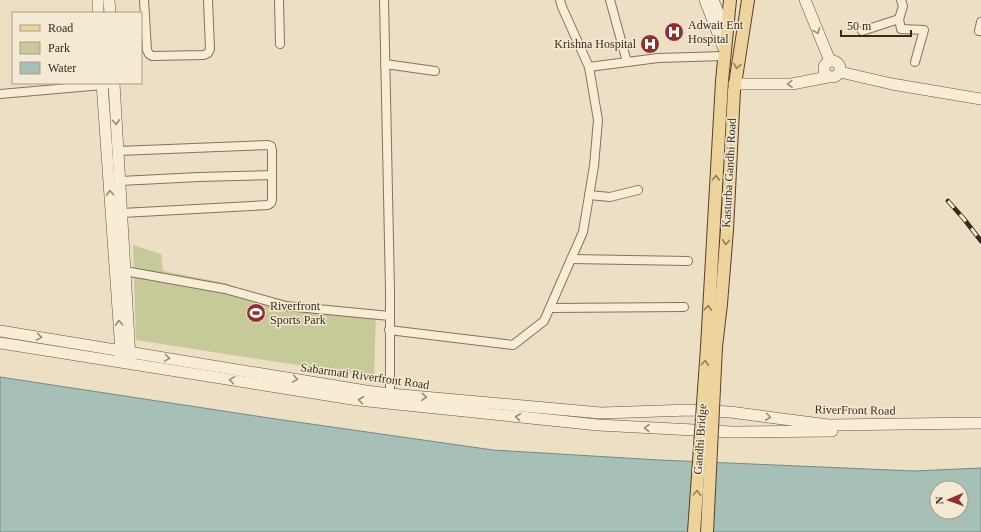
<svg xmlns="http://www.w3.org/2000/svg" width="981" height="532" font-family="'Times New Roman',serif">
<style>
.green{fill:#c5ca98}
.water{fill:#a6bfb7;stroke:#6d8d85;fill-rule:evenodd}
.lines{fill:none;stroke-linecap:round;stroke-linejoin:round}
.street-casing{stroke:#86715b;stroke-width:10}
.secondary-casing{stroke:#68523e;stroke-width:12}
.primary-casing{stroke:#54402f;stroke-width:14}
.street{stroke:#f7edd7;stroke-width:8}
.secondary{stroke:#f7edd7;stroke-width:11}
.primary{stroke:#eed39d;stroke-width:12}
.rail-casing{stroke:#372a1f;stroke-width:4.5}
.rail{stroke:#f4ead3;stroke-width:3;stroke-dasharray:9;stroke-linecap:butt}
.primary-bridge-casing{stroke:#54402f;stroke-width:14;stroke-linecap:butt}
.primary-bridge{stroke:#eed39d;stroke-width:12}
.oneway{stroke:#978c7b}
.oneway2{stroke:#927e5e}
.labels{text-anchor:middle;stroke-width:3;stroke-linejoin:round;paint-order:stroke}
.poi-label{font-size:12px;fill:#372a1f;stroke:#f4ead3;text-anchor:start}
.street-label{font-size:12px;fill:#372a1f;stroke:#f4ead3}
</style>
<rect width="100%" height="100%" fill="#ecdfc4"/>
<polygon class="green" points="133,245 161,254 163,271 225,283 246,291 297,303 376,311 374,377 136,340"/>
<path class="water" d="M0 377 269 418 493 450 659 460 914 471 981 468V532H0ZM937 488H961V512H937Z"/>
<g class="lines">
<g class="street-casing">
<g id="street">
<polyline points="144,0 147,50 149,54 152,56 204,55 208,53 210,49 208,0"/>
<polyline points="279,0 280,44"/>
<polyline points="384,0 390,290 390,399"/>
<polyline points="610,0 627,62"/>
<polyline points="899,19 903,6 901,0"/>
<polyline points="981,22 979,31 981,31"/>
<polyline points="862,31 899,19 901,29 924,30 915,62"/>
<polyline points="385,64 435,71"/>
<polyline points="589,67 658,58 724,56"/>
<polyline points="0,94 114,84"/>
<polyline points="118,151 268,145 271,146 272,150 272,175 199,177 120,181"/>
<polyline points="589,195 610,197 638,190"/>
<polyline points="122,213 268,205 271,203 272,200 272,175"/>
<polyline points="571,259 688,261"/>
<polyline points="125,271 225,289 286,306 390,316"/>
<polyline points="550,308 684,307"/>
<polyline points="389,330 513,345 544,321 583,232 594,166 598,120 589,67 562,7 560,0"/>
</g>
</g>
<g class="secondary-casing">
<g id="secondary">
<polyline points="98,0 98,13"/>
<polyline points="109,0 110,13"/>
<polyline points="705,0 724,49"/>
<polyline points="713,0 726,32"/>
<polyline points="805,0 830,61"/>
<circle cx="832" cy="69" r="8"/>
<polyline points="840,72 892,84 981,99"/>
<polyline points="102,83 121,351 120,357"/>
<polyline points="114,83 130,358"/>
<polyline points="734,84 792,84 828,77"/>
<polyline points="0,331 366,391 390,394 601,413 690,410 730,412 828,425 981,423"/>
<polyline points="0,343 358,400 598,425 732,432 832,431"/>
</g>
</g>
<g class="primary-casing">
<g id="primary">
<polyline points="707,347 722,81 730,0"/>
<polyline points="716,347 721,304 727,230 734,91 748,0"/>
</g>
</g>
<use href="#street" class="street"/>
<use href="#secondary" class="secondary"/>
<use href="#primary" class="primary"/>
<g class="rail-casing">
<polyline id="rail" points="948,201 964,219 981,241"/>
</g>
<use href="#rail" class="rail"/>
<g class="primary-bridge-casing">
<g id="primary-bridge">
<polyline points="694,532 707,347"/>
<polyline points="707,532 716,347"/>
</g>
</g>
<use href="#primary-bridge" class="primary-bridge"/>
</g>
<defs><path id="oneway-chevron" d="M-2-3.5L2.5 0L-2 3.5" fill="none" stroke-width="1.6" stroke-linecap="round" stroke-linejoin="round"/></defs>
<g class="oneway">
<use href="#oneway-chevron" transform="translate(817 31) rotate(68)"/>
<use href="#oneway-chevron" transform="translate(790 84) rotate(177)"/>
<use href="#oneway-chevron" transform="translate(116 122) rotate(86)"/>
<use href="#oneway-chevron" transform="translate(110 193) rotate(-94)"/>
<use href="#oneway-chevron" transform="translate(119 323) rotate(-94)"/>
<use href="#oneway-chevron" transform="translate(39 337) rotate(9)"/>
<use href="#oneway-chevron" transform="translate(167 358) rotate(9)"/>
<use href="#oneway-chevron" transform="translate(295 379) rotate(9)"/>
<use href="#oneway-chevron" transform="translate(232 380) rotate(-171)"/>
<use href="#oneway-chevron" transform="translate(424 397) rotate(5)"/>
<use href="#oneway-chevron" transform="translate(361 400) rotate(-173)"/>
<use href="#oneway-chevron" transform="translate(518 417) rotate(-174)"/>
<use href="#oneway-chevron" transform="translate(768 417) rotate(7)"/>
<use href="#oneway-chevron" transform="translate(647 428) rotate(-177)"/>
</g>
<g class="oneway2">
<use href="#oneway-chevron" transform="translate(737 66) rotate(99)"/>
<use href="#oneway-chevron" transform="translate(716 178) rotate(-87)"/>
<use href="#oneway-chevron" transform="translate(726 242) rotate(94)"/>
<use href="#oneway-chevron" transform="translate(708 308) rotate(-87)"/>
<use href="#oneway-chevron" transform="translate(705 363) rotate(-86)"/>
<use href="#oneway-chevron" transform="translate(697 493) rotate(-86)"/>
</g>
<defs>
<g id="hospital-disc" transform="scale(1)"><circle r="9.5" fill="#932e30" stroke="#f4ead3"/><path d="M-5-5h3v3.5h4V-5h3V5h-3V1.5h-4V5h-3Z" fill="#fff"/></g>
<g id="stadium-disc" transform="scale(1)"><circle r="9.5" fill="#932e30" stroke="#f4ead3"/><path d="M0-5a6.5 5 0 1 0 0 10a6.5 5 0 1 0 0-10ZM-3.5-1.8h7v3.6h-7Z" fill="#fff"/></g>
</defs>
<g fill-rule="evenodd">
<use href="#hospital-disc" x="674" y="32"/>
<use href="#hospital-disc" x="650" y="44"/>
<use href="#stadium-disc" x="256" y="313"/>
</g>
<g class="labels">
<g class="poi-label">
<text x="688" y="29">Adwait Ent<tspan x="688" dy="14">Hospital</tspan></text>
<text x="636" y="48" text-anchor="end">Krishna Hospital</text>
<text x="270" y="310">Riverfront<tspan x="270" dy="14">Sports Park</tspan></text>
</g>
<g class="street-label">
<text transform="translate(729 173) rotate(-87)" y="4">Kasturba Gandhi Road</text>
<text transform="translate(365 376) rotate(8)" y="4">Sabarmati Riverfront Road</text>
<text transform="translate(855 410) rotate(1)" y="4">RiverFront Road</text>
<text transform="translate(700 439) rotate(-86)" y="4">Gandhi Bridge</text>
</g>
</g>
<rect x="12" y="12" width="130" height="72" fill="#f4ead3" stroke="#a89d8b"/>
<rect x="20" y="25" width="20" height="6" fill="#eed39d" stroke="#a89d8b"/>
<text x="48" y="32" font-size="12" fill="#372a1f">Road</text>
<rect x="20" y="42" width="20" height="12" fill="#c5ca98" stroke="#a89d8b"/>
<text x="48" y="52" font-size="12" fill="#372a1f">Park</text>
<rect x="20" y="62" width="20" height="12" fill="#a6bfb7" stroke="#a89d8b"/>
<text x="48" y="72" font-size="12" fill="#372a1f">Water</text>
<g transform="translate(949 500) rotate(268)"><circle r="19" fill="#f4ead3" stroke="#a89d8b"/>
<path d="M0-3L7 15L0 10L-7 15Z" fill="#932e30"/>
<text y="-6" font-size="11" font-weight="bold" text-anchor="middle" fill="#372a1f">N</text>
</g>
<path d="M841 30v6h70v-6" fill="none" stroke="#372a1f" stroke-width="2"/>
<text x="847" y="30" font-size="12" fill="#372a1f" stroke="#f4ead3" stroke-width="3" paint-order="stroke">50 m</text>
</svg>
